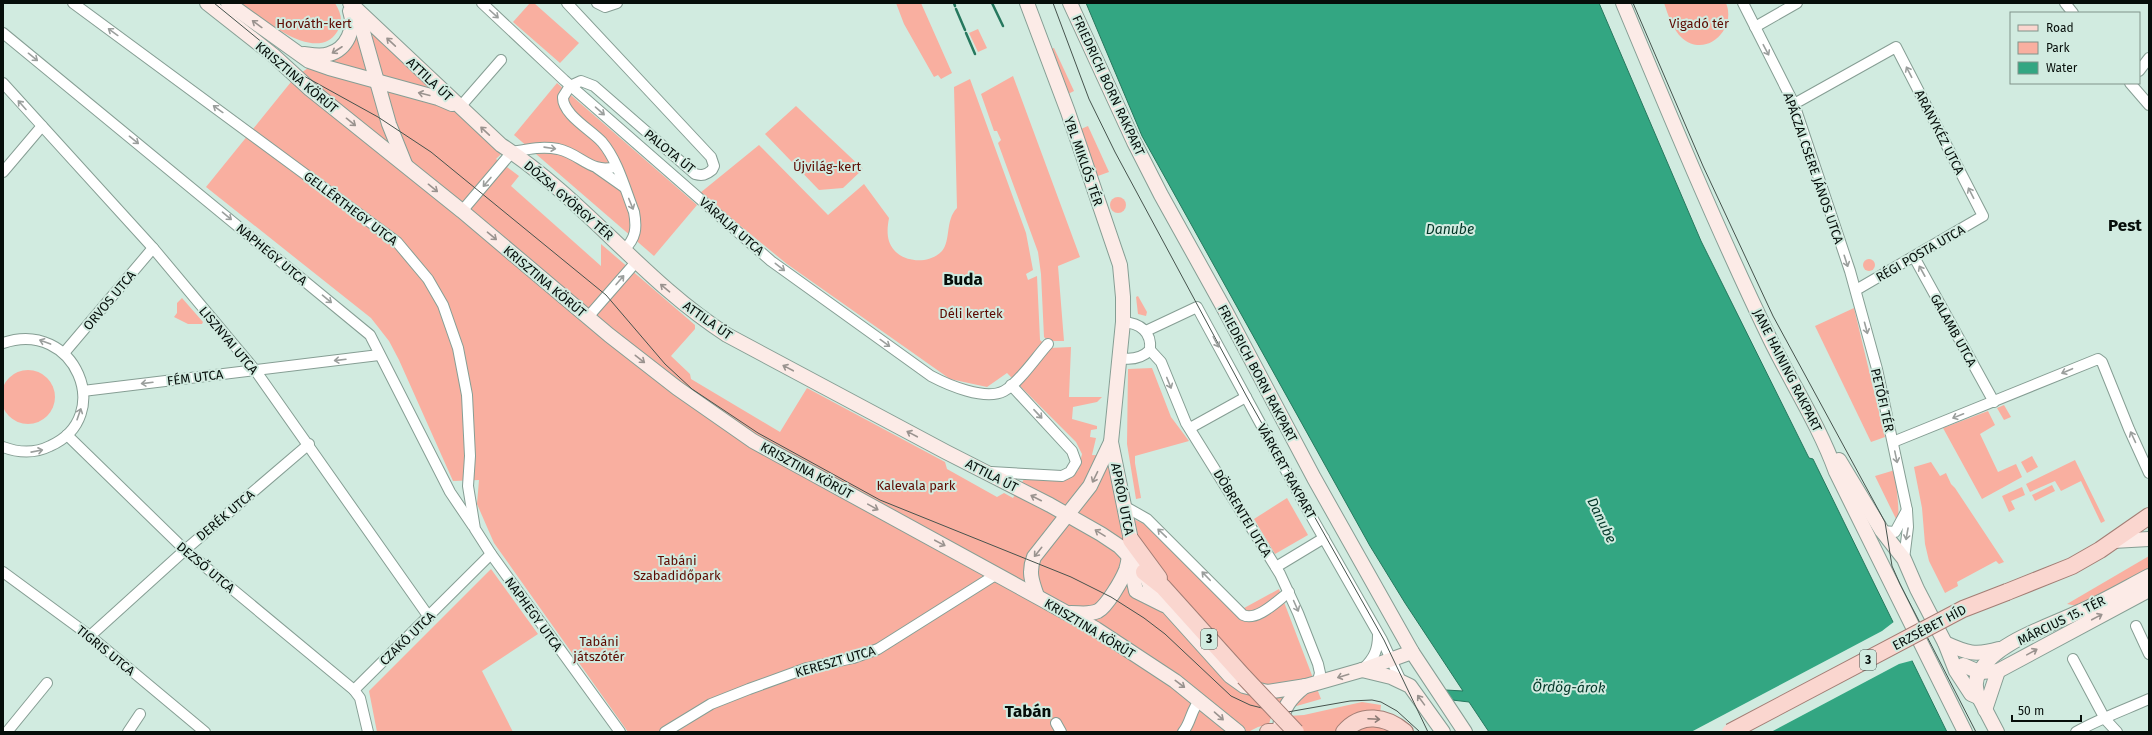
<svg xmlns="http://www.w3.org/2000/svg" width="2152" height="735" font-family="'Fira Sans',sans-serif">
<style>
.green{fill:#f9afa0}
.water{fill:#33a682;stroke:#26785e}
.pier{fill:#d1ebe0}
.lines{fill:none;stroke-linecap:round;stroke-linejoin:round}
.stream{stroke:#26785e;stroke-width:2.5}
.street-casing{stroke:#869e94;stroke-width:12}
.secondary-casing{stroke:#869e94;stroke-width:16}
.primary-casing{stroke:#a27e75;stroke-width:18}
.street{stroke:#fff;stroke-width:10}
.secondary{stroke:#fcebe7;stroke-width:14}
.primary{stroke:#fad6cf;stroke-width:16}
.tram{stroke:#46534d;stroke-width:1}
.primary-bridge-casing{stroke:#a27e75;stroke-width:18;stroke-linecap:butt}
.primary-bridge{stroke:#fad6cf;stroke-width:16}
.oneway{stroke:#9b9f9d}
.oneway2{stroke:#9a938f}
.oneway3{stroke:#8c7c76}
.labels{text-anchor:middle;stroke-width:4;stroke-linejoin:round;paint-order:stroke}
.shield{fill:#d1ebe0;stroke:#43504a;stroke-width:1}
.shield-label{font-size:12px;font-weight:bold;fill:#060e0a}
.park-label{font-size:13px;fill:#5d0a01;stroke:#d1ebe0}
.street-label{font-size:13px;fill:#060e0a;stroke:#d1ebe0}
.water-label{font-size:14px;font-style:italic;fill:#023627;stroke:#d1ebe0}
.district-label{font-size:17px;font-weight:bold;fill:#060e0a;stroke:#d1ebe0}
</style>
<rect width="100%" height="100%" fill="#d1ebe0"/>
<g class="green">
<path d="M240 3H335C341 13 344 22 337 32 316 65 260 17 240 3Z"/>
<polygon points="530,3 534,3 579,43 560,63 513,22"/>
<polygon points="896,3 921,3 952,73 941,79 938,75 934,77 904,24"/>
<path d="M1664 3H1726C1737 29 1706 59 1682 38 1673 30 1668 15 1664 3Z"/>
<path d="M367 26 502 153 496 159 519 176 511 186 601 266V244L695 325V329L671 356 690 374 691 379 780 432 807 388 945 462 947 469 997 497 1004 493 1013 498 1024 479 1067 477 1078 471 1082 454 1076 442 1007 373 987 387 950 379 787 264 700 193 759 145 828 215 864 184 889 218C887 229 886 241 894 250 905 263 930 264 942 251 951 241 945 220 957 208L954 87 970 79 1026 233 1033 270 1026 274 1028 280 1037 276 1040 340 1049 348 1071 347 1069 397H1102L1097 402 1073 407 1072 419 1097 426V429L1091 430 1090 437 1096 438 1092 455 1112 456 1123 514 1144 524 1235 613 1279 589 1321 699 1293 707H1280L1271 717 1269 724 1258 727 1248 732H628L494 543 477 504 479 480 453 481 399 360 389 341 371 318 206 187 295 77 321 59 354 30Z"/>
<polygon points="978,29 987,48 978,52 969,33"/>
<polygon points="1054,48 1074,91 1068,94 1050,49"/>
<polygon points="1013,76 1080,257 1058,266 1064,341 1048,341 1044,337 1041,274 1038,252 998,143 1001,140 997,131 994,131 981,94"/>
<polygon points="557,83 697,205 654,256 514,135"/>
<polygon points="796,106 863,169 843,188 819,190 765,134"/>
<polygon points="1088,126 1109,172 1095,177 1081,129"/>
<circle cx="1118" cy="205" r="8"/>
<circle cx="1869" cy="265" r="6"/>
<polygon points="1138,296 1147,312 1146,316 1138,314 1136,297"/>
<polygon points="182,298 203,322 202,324 188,324 174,317 177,313 177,303"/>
<polygon points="1854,308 1885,437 1871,442 1815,326"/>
<polygon points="1152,368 1171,417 1189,441 1135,456 1135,463 1141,498 1136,499 1127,444 1128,369"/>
<circle cx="28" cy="397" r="27"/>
<polygon points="2004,405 2011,417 2004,420 1997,408"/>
<polygon points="1988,411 1995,425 1980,434 1998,472 2016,464 2022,477 1982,499 1943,428"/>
<polygon points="2032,456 2038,467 2027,473 2021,462"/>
<polygon points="2075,460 2105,521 2101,523 2081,481 2061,491 2055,481 2030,492 2026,484"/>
<polygon points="1931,462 1940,476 1946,473 1951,484 1955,488 2004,562 1999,564 1996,561 1957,582 1958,586 1945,593 1929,561 1925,544 1922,508 1914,467"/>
<path d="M1895 470C1895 481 1901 513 1897 521L1875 476Z"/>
<polygon points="2052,485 2055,491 2035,501 2032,495"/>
<polygon points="2022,487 2025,495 2011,501 2015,509 2009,512 2002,496"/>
<polygon points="1287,498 1308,535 1275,554 1254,519"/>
<polygon points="2149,556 2149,573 2082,607 2067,604"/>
<polygon points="491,569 538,634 482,671 513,732 377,732 369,691"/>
<polygon points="1362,702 1381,705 1379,724 1396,732 1285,732 1288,716 1304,715"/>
</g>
<polygon class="water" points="1086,3 1599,3 1701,241 1809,458 1813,459 1947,732 1489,732 1469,702 1452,700 1446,690 1463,691 1405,603 1370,546 1142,136"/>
<polygon class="pier" points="1895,621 1914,660 1899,664 1771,732 1691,732 1882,631"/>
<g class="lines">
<g class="stream">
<polyline points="954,3 955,6"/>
<polyline points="992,3 1003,26"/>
<polyline points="956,9 965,30"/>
<polyline points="966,33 975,54"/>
</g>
<g class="street-casing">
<g id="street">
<polyline points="73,3 397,242 428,279 443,305 458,348 467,395 470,456 468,486 475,529 491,554 620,732"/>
<path d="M482 3 564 80 771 261 931 376C948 385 985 401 1004 391 1019 383 1036 357 1048 344"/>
<path d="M567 3 711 157 714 166 712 170C706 175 702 176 695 174L594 86 581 81 570 86 563 97C562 114 591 130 602 142 618 161 625 189 634 212 637 228 636 238 624 250"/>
<polyline points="597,3 605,7 617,3"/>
<polyline points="1743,3 1794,104 1850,271 1877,369 1907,510 1908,527 1904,559"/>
<polyline points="2065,3 2073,13"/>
<polyline points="1755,27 1797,3"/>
<polyline points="3,33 370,335 450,492 473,526"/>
<polyline points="2139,71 2149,58"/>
<polyline points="3,83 153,248 255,370 429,617"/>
<polyline points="2130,83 2149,105"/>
<polyline points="1794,104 1896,47 1983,216 1856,290"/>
<polyline points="460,107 501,60"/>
<polyline points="597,168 624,187"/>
<polyline points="3,172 42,126"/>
<path d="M462 211 512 152C528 149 542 146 558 149 581 154 591 174 615 167"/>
<polyline points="1914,257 1994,402"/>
<polyline points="588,317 636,262"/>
<polyline points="1146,331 1197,307 1302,500 1382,640 1401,681"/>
<path d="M3 343C75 318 116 417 50 446 34 454 19 453 3 447"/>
<polyline points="1150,350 1161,362 1186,423 1280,574 1298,613 1318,664 1320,673 1317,684"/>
<polyline points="64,353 153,248"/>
<path d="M1120 358C1131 360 1142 358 1150 350 1152 332 1140 323 1123 322"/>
<polyline points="83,391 379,355"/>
<polyline points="1190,428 1246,397"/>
<polyline points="67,435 185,550 354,690 360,698 368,732"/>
<polyline points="1893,442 2098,359 2102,362 2129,429 2149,473"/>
<polyline points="991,472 1062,476 1070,472 1076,462 1072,451 1011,385"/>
<path d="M1124 506 1147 519 1243 615C1257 622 1278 600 1289 592"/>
<polyline points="1882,531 1895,532 1907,510"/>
<polyline points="1276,567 1324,538"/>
<polyline points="3,572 90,636 205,732"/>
<polyline points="2136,626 2149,654"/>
<polyline points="90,636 185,550 309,444"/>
<polyline points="2073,659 2105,719 2117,732"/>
<path d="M1364 668C1374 658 1378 650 1378 635"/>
<polyline points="354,690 491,554"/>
<polyline points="1056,723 1061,732"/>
<polyline points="7,732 47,683"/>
<polyline points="128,732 140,714"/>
<polyline points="665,732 711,704 749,689 807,668 853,658 878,649 997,574"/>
<path d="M1183 732C1191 723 1191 709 1200 700"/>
<path d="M2076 732C2099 719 2124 710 2149 699"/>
</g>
</g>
<g class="secondary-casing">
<g id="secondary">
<polyline points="207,3 273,55 310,89 462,211 609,335 677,388 753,441 1096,629 1175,681 1238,732"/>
<polyline points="228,3 309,61 329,68 438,98 452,104"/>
<path d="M350 3 501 145C584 199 644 282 727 335L946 452 1050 505 1101 534 1119 546 1144 572 1149 583 1167 606 1230 676 1244 686 1267 692 1306 686 1362 670 1412 652"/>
<path d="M1027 3 1068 112 1120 265 1123 297V322L1111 442 1131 540C1130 550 1129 561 1126 570 1122 580 1107 606 1098 611 1089 615 1081 613 1071 613"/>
<polyline points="1070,3 1134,142 1161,195 1226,312 1314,478 1412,652 1465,732"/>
<path d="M1623 3C1670 116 1717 229 1770 339 1792 384 1819 425 1836 472L1965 732"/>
<polyline points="352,10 363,32 389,124 405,164"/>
<path d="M304 54C312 55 321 57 329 54 347 49 356 28 350 11"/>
<polyline points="1839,460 1882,531 1904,559 1917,589 1945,643 1956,671 1971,694 1978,697"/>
<polyline points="2113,541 2149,539"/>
<polyline points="1129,558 1136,591 1164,605"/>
<path d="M1037 596C1032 582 1028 572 1034 557L1090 486 1111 442"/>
<path d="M1945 643C1967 653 1975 656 1999 649"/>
<polyline points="1963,665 1979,672 1998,671 2149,590"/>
<polyline points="1362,670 1391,677 1410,686 1443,732"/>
<polyline points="1974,688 1997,732"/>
<path d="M1978 697C1976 688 1974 682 1979 673 1995 642 2050 626 2081 611 2104 601 2126 588 2149 576"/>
<polyline points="1985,710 1998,671"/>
<path d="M1280 727C1282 708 1291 697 1305 686"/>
</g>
</g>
<g class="primary-casing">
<g id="primary">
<polyline points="1131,540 1159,578"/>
<polyline points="1144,572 1163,587 1244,677"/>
<polyline points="2007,592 2072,566 2100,550 2149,516"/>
<polyline points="1268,732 1280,732"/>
<path d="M1344 732C1361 712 1386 716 1405 732"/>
</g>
</g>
<use href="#street" class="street"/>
<use href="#secondary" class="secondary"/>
<use href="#primary" class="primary"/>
<g class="tram">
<polyline points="214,3 302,75 378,117 431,152 606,295 665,364 692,389 758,433 880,500 1071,577 1111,597 1144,618 1165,634 1231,696 1250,705 1282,713 1350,701 1372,700 1381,702 1397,711 1420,732"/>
<polyline points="1053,3 1089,99 1115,152 1247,397 1384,640 1428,732"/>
<polyline points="1633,3 1703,166 1773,316 1885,522 1892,566 1900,584 1976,732"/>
</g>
<g class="primary-bridge-casing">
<g id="primary-bridge">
<polyline points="1244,677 1296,732"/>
<polyline points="1730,732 1963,609 2007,592"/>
</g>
</g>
<use href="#primary-bridge" class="primary-bridge"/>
</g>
<defs><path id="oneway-shaft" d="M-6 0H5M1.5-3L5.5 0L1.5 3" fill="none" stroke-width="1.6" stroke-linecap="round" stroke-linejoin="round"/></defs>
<g class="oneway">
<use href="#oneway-shaft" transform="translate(494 14) rotate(42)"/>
<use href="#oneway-shaft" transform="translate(113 32) rotate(-144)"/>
<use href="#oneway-shaft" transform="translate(1766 50) rotate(62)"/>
<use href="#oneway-shaft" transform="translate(33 57) rotate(39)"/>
<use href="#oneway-shaft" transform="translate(1909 72) rotate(-117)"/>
<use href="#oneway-shaft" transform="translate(22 105) rotate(-132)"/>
<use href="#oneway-shaft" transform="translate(218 109) rotate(-144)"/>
<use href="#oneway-shaft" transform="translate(600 111) rotate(41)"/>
<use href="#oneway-shaft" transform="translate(134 140) rotate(39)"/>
<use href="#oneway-shaft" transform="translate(550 148) rotate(8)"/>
<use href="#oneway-shaft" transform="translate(487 182) rotate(131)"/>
<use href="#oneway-shaft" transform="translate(1971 193) rotate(-117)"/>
<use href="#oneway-shaft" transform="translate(631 204) rotate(68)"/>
<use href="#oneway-shaft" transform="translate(227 216) rotate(40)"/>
<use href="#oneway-shaft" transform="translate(1846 261) rotate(72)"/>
<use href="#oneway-shaft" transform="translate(780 267) rotate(38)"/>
<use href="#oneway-shaft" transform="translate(1922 271) rotate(-119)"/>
<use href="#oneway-shaft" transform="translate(620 280) rotate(-49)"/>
<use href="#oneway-shaft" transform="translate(327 299) rotate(40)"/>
<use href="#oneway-shaft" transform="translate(1866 328) rotate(75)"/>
<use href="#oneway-shaft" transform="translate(45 342) rotate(-160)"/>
<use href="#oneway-shaft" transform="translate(1216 342) rotate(62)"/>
<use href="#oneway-shaft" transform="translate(885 343) rotate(36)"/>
<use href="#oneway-shaft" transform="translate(340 360) rotate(173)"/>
<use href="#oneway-shaft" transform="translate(2067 371) rotate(157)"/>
<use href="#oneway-shaft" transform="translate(147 383) rotate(173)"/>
<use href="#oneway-shaft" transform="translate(1169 383) rotate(68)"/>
<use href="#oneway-shaft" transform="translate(79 414) rotate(-71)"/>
<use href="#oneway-shaft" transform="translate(1038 414) rotate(47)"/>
<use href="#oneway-shaft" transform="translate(1958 416) rotate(158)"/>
<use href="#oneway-shaft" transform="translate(2133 437) rotate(-115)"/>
<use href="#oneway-shaft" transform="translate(37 451) rotate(-11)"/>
<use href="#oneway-shaft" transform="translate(1896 457) rotate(78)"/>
<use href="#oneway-shaft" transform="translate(1162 533) rotate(-136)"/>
<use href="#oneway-shaft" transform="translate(1907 534) rotate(100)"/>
<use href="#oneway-shaft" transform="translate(1206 576) rotate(-134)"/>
<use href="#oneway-shaft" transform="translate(1296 606) rotate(66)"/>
</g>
<g class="oneway2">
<use href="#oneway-shaft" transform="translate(257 24) rotate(-144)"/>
<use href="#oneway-shaft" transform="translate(391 42) rotate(-137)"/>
<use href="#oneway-shaft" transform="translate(337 50) rotate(147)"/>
<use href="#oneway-shaft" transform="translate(424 94) rotate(-166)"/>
<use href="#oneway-shaft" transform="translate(351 122) rotate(39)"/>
<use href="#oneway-shaft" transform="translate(485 131) rotate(-137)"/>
<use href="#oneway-shaft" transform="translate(433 188) rotate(39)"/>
<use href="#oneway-shaft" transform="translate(492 236) rotate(40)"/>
<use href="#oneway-shaft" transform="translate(665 288) rotate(-140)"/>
<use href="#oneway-shaft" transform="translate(640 359) rotate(38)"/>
<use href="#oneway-shaft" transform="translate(788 368) rotate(-152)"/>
<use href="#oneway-shaft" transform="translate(912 434) rotate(-152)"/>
<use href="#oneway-shaft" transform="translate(1095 477) rotate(116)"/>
<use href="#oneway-shaft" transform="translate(1036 498) rotate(-153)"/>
<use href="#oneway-shaft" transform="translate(873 507) rotate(29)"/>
<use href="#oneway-shaft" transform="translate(1100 533) rotate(-148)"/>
<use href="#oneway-shaft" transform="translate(940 543) rotate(28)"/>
<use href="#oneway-shaft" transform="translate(1038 552) rotate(129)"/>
<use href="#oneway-shaft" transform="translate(2097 617) rotate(-28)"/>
<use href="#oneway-shaft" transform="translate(2032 652) rotate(-29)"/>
<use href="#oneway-shaft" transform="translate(1343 676) rotate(163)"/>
<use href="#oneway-shaft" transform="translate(1180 684) rotate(37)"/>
<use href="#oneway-shaft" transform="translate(1421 700) rotate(-126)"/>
<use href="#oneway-shaft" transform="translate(1219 716) rotate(41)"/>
</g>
<use class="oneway3" href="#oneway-shaft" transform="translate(1374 719) rotate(3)"/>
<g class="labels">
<g class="shield">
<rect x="1201" y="629" width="16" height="20" rx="3"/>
<rect x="1860" y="650" width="16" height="20" rx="3"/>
</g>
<g class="shield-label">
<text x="1209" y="643">3</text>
<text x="1868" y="664">3</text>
</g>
<g class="park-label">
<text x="314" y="28">Horváth-kert</text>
<text x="1699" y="28">Vigadó tér</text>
<text x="827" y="171">Újvilág-kert</text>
<text x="971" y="318">Déli kertek</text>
<text x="916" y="490">Kalevala park</text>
<text x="677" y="565">Tabáni<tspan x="677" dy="15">Szabadidőpark</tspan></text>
<text x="599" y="646">Tabáni<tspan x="599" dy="15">játszótér</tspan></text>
</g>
<g class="street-label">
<text transform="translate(297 77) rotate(40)" y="5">KRISZTINA KÖRÚT</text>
<text transform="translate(430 79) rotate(43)" y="5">ATTILA ÚT</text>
<text transform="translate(1109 85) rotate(65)" y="5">FRIEDRICH BORN RAKPART</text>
<text transform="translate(1940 132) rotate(63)" y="5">ARANYKÉZ UTCA</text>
<text transform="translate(670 151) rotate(39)" y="5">PALOTA ÚT</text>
<text transform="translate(1084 161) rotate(71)" y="5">YBL MIKLÓS TÉR</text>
<text transform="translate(1814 168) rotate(71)" y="5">APÁCZAI CSERE JÁNOS UTCA</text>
<text transform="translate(569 200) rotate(41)" y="5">DÓZSA GYÖRGY TÉR</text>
<text transform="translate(351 208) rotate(37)" y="5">GELLÉRTHEGY UTCA</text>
<text transform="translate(732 226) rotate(41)" y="5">VÁRALJA UTCA</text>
<text transform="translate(1920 253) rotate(-30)" y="5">RÉGI POSTA UTCA</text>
<text transform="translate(272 254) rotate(40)" y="5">NAPHEGY UTCA</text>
<text transform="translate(545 281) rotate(40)" y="5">KRISZTINA KÖRÚT</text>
<text transform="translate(109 300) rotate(-50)" y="5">ORVOS UTCA</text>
<text transform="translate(708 320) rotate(35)" y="5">ATTILA ÚT</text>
<text transform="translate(1954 330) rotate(61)" y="5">GALAMB UTCA</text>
<text transform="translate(229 340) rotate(50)" y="5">LISZNYAI UTCA</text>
<text transform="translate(1788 370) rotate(63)" y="5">JANE HAINING RAKPART</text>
<text transform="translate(1258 373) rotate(62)" y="5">FRIEDRICH BORN RAKPART</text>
<text transform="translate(195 377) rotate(-7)" y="5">FÉM UTCA</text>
<text transform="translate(1883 400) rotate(77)" y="5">PETŐFI TÉR</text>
<text transform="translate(807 470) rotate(29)" y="5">KRISZTINA KÖRÚT</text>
<text transform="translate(1287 471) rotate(61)" y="5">VÁRKERT RAKPART</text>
<text transform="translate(992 475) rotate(27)" y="5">ATTILA ÚT</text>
<text transform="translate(1123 499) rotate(79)" y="5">APRÓD UTCA</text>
<text transform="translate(1243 513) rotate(59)" y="5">DÖBRENTEI UTCA</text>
<text transform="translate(225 515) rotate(-40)" y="5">DERÉK UTCA</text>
<text transform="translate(206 567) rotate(40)" y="5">DEZSŐ UTCA</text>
<text transform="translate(534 614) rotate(54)" y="5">NAPHEGY UTCA</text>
<text transform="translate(2061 620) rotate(-26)" y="5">MÁRCIUS 15. TÉR</text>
<text transform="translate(1929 627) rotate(-28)" y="5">ERZSÉBET HÍD</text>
<text transform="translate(1090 628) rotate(31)" y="5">KRISZTINA KÖRÚT</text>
<text transform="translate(407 638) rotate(-44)" y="5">CZAKÓ UTCA</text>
<text transform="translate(106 650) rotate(39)" y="5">TIGRIS UTCA</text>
<text transform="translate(835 661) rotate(-16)" y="5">KERESZT UTCA</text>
</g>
<g class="water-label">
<text x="1450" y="234">Danube</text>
<text transform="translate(1602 520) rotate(64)" y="5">Danube</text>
<text transform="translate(1569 687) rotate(1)" y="5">Ördög-árok</text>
</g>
<g class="district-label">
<text x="2125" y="231">Pest</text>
<text x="963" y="285">Buda</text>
<text x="1028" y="717">Tabán</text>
</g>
</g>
<rect width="2152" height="735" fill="none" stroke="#060e0a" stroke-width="8"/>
<rect x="2010" y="12" width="130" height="72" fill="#d1ebe0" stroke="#80938a"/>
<rect x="2018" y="25" width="20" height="6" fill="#fad6cf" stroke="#80938a"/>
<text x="2046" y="32" font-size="12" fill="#060e0a">Road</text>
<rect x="2018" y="42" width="20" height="12" fill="#f9afa0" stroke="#80938a"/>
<text x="2046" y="52" font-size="12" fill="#060e0a">Park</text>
<rect x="2018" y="62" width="20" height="12" fill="#33a682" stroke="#80938a"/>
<text x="2046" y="72" font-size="12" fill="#060e0a">Water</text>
<path d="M2012 715v6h69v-6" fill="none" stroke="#060e0a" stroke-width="2"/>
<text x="2018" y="715" font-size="12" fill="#060e0a" stroke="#d1ebe0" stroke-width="3" paint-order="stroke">50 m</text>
</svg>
